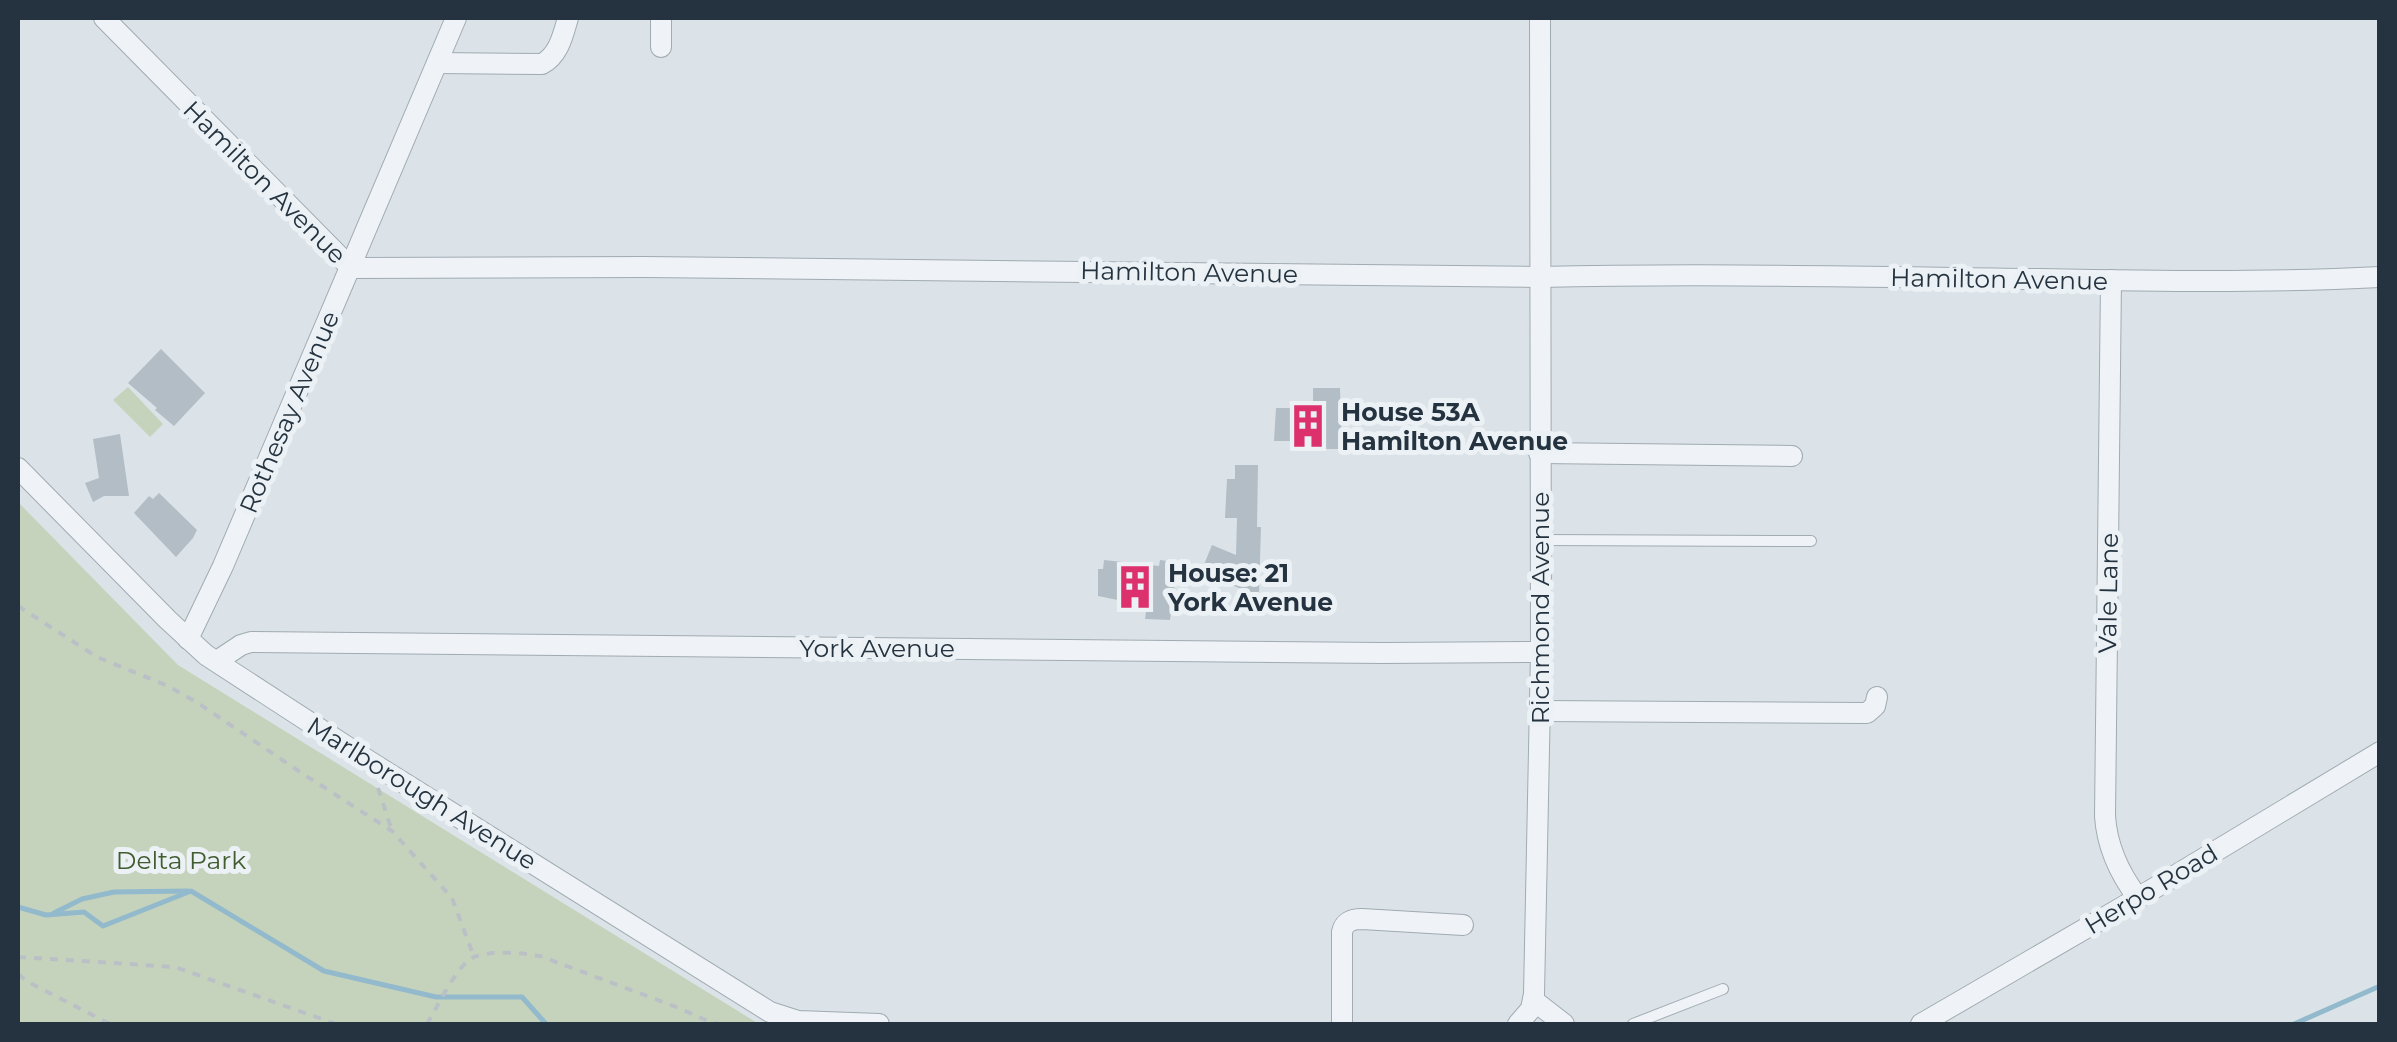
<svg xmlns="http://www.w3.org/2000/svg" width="2397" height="1042" font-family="Montserrat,sans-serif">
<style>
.green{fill:#c6d3bc}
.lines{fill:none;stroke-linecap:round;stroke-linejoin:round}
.stream{stroke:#92bacc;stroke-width:5}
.building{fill:#b2bdc5}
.lane-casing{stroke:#a0abb2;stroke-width:12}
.street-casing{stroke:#a0abb2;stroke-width:22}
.path{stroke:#bac0c6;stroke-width:4;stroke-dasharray:8 8;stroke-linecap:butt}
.lane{stroke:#eff2f6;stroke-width:10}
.street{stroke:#eff2f6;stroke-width:20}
.labels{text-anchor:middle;stroke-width:10;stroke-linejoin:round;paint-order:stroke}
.street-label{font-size:25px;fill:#24333f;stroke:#ebf1f5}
.poi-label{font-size:25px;font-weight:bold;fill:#24333f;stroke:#ebf1f5;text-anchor:start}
.park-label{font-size:25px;fill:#415d30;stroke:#ebf1f5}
</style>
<rect width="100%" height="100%" fill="#dbe3e8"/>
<g class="green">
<polygon points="128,387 163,424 150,437 113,400"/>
<polygon points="18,502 178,665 759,1024 18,1024"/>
</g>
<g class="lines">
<g class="stream">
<polyline points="18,907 46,915 84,912 103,926 191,891 324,971 436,997 522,997 546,1024"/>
<polyline points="54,913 82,899 114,892 188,891"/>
<polyline points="2294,1024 2380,986"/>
</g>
</g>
<g class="building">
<polygon points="161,349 205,393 174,426 155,410 157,408 128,383"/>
<polygon points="1313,388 1340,388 1342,449 1318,449 1318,441 1274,441 1276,408 1313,408"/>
<polygon points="120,434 129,496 104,496 93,502 85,483 99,478 93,439"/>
<polygon points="1235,465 1258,465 1257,527 1261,527 1259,592 1239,592 1239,588 1201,572 1212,545 1236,555 1237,518 1225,518 1227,479 1235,479"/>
<polygon points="159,493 197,530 193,538 176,557 134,513 149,496 153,499"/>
<polygon points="1104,560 1159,566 1160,560 1174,562 1173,569 1177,570 1170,620 1145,619 1147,606 1098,596 1098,569 1103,569"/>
</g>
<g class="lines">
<g class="lane-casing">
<g id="lane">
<polyline points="1540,540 1811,541"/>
<polyline points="1633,1024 1723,989"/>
</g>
</g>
<g class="street-casing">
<g id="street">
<path d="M104 18 351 268 644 267 1539 277C1706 273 1872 277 2039 279 2152 281 2266 283 2380 277"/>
<polyline points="661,47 661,18"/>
<path d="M437 63 542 64C559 55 563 35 568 18"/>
<path d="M2111 280 2105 816C2107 847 2119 873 2138 898"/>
<polyline points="1539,453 1792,456"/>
<polyline points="18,468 168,620 206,655 369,761 770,1012 798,1021 879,1024"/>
<polyline points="188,639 223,566 456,18"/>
<polyline points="217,661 241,645 251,642 1383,653 1541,652"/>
<polyline points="1540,711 1867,713 1875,706 1877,697"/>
<polyline points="1533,1000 1564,1024"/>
<path d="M1342 1024V932C1344 922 1352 919 1362 919L1463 925"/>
<polyline points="1518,1024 1531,1009 1534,994 1541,652 1540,18"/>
<polyline points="1921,1024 2138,898 2380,752"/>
</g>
</g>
<g class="path">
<polyline points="18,606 97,657 168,686 198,703 297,770 392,831 452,898 474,957"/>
<polyline points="378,788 392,831"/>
<polyline points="18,957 175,967 336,1024"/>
<polyline points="18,974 28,982 110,1024"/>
<path d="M427 1024C437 1008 457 964 474 957 491 950 523 953 540 956L679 1008 712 1023 723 1024"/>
</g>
<use href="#lane" class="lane"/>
<use href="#street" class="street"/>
</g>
<defs>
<g id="building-bare" transform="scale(3.45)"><path d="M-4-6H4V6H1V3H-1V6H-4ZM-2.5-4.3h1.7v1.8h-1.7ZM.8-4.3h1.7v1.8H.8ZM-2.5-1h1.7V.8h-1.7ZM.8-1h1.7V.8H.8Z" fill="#dc316c" stroke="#ebf1f5" stroke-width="2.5" paint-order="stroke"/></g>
</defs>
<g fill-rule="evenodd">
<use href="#building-bare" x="1308" y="426"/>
<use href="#building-bare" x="1135" y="587"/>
</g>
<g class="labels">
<g class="street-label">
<text transform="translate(265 182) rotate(45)" y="9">Hamilton Avenue</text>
<text transform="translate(1189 272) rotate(1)" y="9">Hamilton Avenue</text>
<text transform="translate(1999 279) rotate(1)" y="9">Hamilton Avenue</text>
<text transform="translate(289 412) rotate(-67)" y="9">Rothesay Avenue</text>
<text transform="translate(2108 593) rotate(-89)" y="9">Vale Lane</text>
<text transform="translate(1540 608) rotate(-90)" y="9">Richmond Avenue</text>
<text x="877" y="657">York Avenue</text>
<text transform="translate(422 793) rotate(32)" y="9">Marlborough Avenue</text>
<text transform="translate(2151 889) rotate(-31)" y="9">Herpo Road</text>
</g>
<g class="poi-label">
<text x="1341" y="421">House 53A<tspan x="1341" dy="29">Hamilton Avenue</tspan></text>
<text x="1168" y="582">House: 21<tspan x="1168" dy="29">York Avenue</tspan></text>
</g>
<g class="park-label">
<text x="181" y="869">Delta Park</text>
</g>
</g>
<rect width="2397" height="1042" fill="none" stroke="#24333f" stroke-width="40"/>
</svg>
